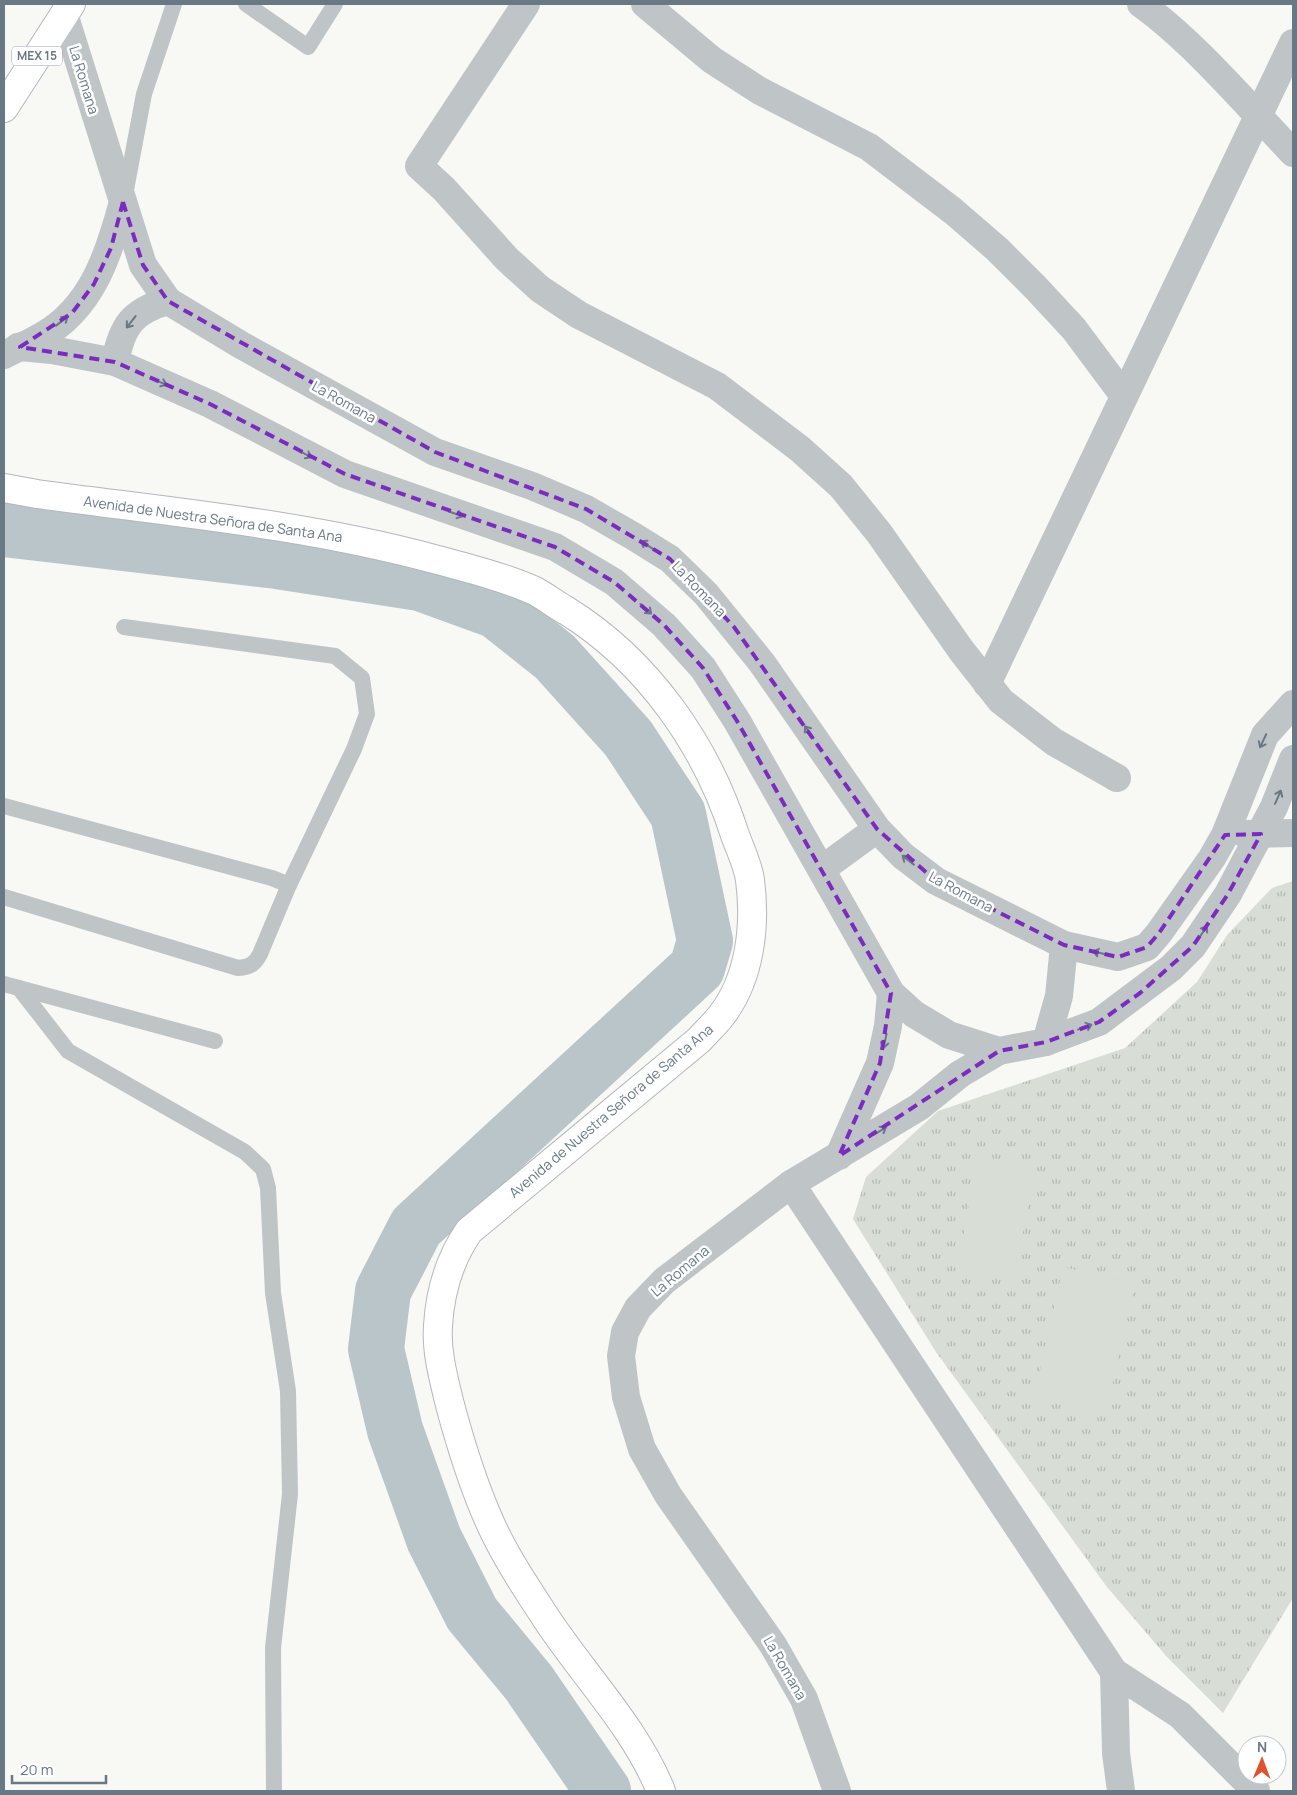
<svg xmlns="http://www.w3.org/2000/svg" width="1297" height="1795" font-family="Manrope,sans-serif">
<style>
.park{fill:url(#park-tufts)}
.pitch{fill:#d8ddd5}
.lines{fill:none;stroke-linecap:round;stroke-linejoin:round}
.river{stroke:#b9c5c9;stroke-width:56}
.secondary-casing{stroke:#b2b8bc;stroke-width:30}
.highway-casing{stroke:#b3b7ba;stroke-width:30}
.lane{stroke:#bfc4c7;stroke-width:16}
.street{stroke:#bfc4c7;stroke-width:28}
.secondary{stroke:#fff;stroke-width:28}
.highway{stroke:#fff;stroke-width:28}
.oneway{stroke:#687985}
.marked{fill:none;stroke:#7b2cbf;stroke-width:4;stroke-dasharray:10 6;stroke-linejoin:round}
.labels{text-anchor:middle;stroke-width:5;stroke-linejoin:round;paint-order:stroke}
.shield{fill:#fff;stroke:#95a1aa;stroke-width:1}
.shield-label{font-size:12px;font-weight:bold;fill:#687985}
.street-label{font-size:14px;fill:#687985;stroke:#fff}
</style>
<defs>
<pattern id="park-tufts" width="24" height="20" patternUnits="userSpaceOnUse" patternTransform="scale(1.25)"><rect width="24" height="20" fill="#d8ddd5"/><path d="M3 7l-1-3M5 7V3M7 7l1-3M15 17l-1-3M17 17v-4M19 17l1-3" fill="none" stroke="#b3b8b2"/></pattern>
</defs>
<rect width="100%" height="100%" fill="#f8f8f5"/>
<polygon class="park" points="1293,881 1293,1598 1223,1713 1167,1657 1107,1587 936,1352 853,1219 866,1177 938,1111 1125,1048 1197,982 1227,935 1272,888"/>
<g class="pitch">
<polygon points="978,1157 1035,1168 1014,1280 957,1270"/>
<polygon points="1063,1267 1135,1283 1106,1414 1034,1398"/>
</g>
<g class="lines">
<polyline class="river" points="4,529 277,561 420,583 497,611 555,657 628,738 678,814 705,941 697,968 416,1227 383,1291 376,1349 395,1430 434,1539 472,1614 529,1683 603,1791"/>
<g class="secondary-casing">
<path id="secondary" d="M4 488 37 494C170 512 304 524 434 559 467 568 504 577 535 591 546 597 556 605 567 611 647 661 706 744 735 835 740 849 748 865 750 880 756 926 750 979 721 1016 714 1025 706 1032 699 1040L469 1231C449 1260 440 1291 438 1326 436 1352 444 1380 450 1405 461 1446 474 1488 492 1527 506 1557 525 1586 544 1615 582 1674 634 1725 661 1791"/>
</g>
<g class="highway-casing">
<polyline id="highway" points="4,108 71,4"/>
</g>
<g class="lane">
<polyline points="246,4 308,47 335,4"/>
<polyline points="125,195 144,94 174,4"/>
<polyline points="4,806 272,878 289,885"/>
<path d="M4 897 238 968C250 967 255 964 260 954L289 885 354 749 367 714 362 678 335 656 124 627"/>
<polyline points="4,984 215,1041"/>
<polyline points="19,988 68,1051 245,1152 263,1169 268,1188 273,1293 288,1391 290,1494 273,1648 274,1791"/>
</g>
<g class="street">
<polyline points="526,4 419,166 444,189 507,259 540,289 579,315 717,386 800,449 841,486 879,533 961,650 1001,701 1054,742 1117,778"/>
<polyline points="645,4 712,60 760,91 869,147 953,211 997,249 1036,288 1074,329 1124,396"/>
<path d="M1141 4C1195 43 1247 105 1293 153"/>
<polyline points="64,14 143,265 168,301 241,345 435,452 532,486 586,509 633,536 670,559 706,594 762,663 877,829 903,856 936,881 1064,945 1118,957 1147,947 1159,933 1212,858 1225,835 1265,735 1293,704"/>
<path d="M18 347C26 346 34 340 42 336 92 308 109 254 123 202"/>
<polyline points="4,355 20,347 52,350 115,362 210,404 345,474 555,547 614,582 664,625 703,668 737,721 891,993 914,1014 949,1035 999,1051"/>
<path d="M115 362C122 326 132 311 168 301"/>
<polyline points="987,684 1293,43"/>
<polyline points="1245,834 1293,833"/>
<polyline points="822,869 877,829"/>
<polyline points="1046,1042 1059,996 1064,945"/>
<polyline points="839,1156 880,1063 888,1026 891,993"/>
<polyline points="791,1184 1114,1672 1116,1753 1121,1791"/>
<polyline points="1114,1672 1180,1715 1256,1791"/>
<polyline points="837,1791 804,1699 773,1645 668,1495 642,1449 626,1397 621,1356 625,1332 638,1308 664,1281 791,1184 919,1107 960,1074 999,1051 1046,1042 1099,1022 1171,968 1193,946 1228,894 1274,807 1293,759"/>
</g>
<use href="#secondary" class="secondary"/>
<use href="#highway" class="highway"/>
</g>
<defs><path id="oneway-shaft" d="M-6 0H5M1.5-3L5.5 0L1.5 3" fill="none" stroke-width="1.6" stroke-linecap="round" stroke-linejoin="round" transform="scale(1.25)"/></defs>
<g class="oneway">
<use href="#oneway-shaft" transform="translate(62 321) rotate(-38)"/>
<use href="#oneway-shaft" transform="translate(131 322) rotate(128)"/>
<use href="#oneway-shaft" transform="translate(160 382) rotate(24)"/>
<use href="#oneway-shaft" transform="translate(305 454) rotate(28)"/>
<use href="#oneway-shaft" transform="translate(456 514) rotate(19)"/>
<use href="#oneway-shaft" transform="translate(647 545) rotate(-147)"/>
<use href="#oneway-shaft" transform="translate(646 609) rotate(41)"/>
<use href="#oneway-shaft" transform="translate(809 732) rotate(-125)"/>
<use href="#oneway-shaft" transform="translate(1263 741) rotate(115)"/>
<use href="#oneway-shaft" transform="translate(1278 797) rotate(-66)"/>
<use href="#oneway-shaft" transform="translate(908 860) rotate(-142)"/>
<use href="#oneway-shaft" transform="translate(1203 932) rotate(-56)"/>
<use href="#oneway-shaft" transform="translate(1100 953) rotate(-167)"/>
<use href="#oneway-shaft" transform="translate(1085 1027) rotate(-20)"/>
<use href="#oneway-shaft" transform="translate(885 1041) rotate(102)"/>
<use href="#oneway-shaft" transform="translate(880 1131) rotate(-32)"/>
</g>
<path class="marked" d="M123 202 143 265 168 301 435 452 586 509 670 559 734 627 877 829 936 881 1064 945 1118 957 1147 947 1159 933 1225 835 1261 834 1228 894 1193 946 1140 993 1099 1022 1046 1042 999 1051 839 1156 880 1063 891 993 737 721 703 668 664 625 614 582 555 547 345 474 210 404 115 362 20 347 72 313 94 284 111 248Z"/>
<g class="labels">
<rect class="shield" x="12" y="46.5" width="50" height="19" rx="4"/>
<g class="shield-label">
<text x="37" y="60">MEX 15</text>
</g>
<g class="street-label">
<text transform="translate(84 80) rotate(73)" y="5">La Romana</text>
<text transform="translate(344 402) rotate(29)" y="5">La Romana</text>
<text transform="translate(213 519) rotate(8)" y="5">Avenida de Nuestra Señora de Santa Ana</text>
<text transform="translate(699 589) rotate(46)" y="5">La Romana</text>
<text transform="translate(961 892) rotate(28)" y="5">La Romana</text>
<text transform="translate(611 1111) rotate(-40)" y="5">Avenida de Nuestra Señora de Santa Ana</text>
<text transform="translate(680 1271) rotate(-40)" y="5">La Romana</text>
<text transform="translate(785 1668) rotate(60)" y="5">La Romana</text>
</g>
</g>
<rect width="1297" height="1795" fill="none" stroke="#687985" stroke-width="10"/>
<g transform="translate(1262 1760) rotate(1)"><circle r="24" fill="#ffffff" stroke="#c3c9ce"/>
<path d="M0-4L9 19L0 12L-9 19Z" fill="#de532f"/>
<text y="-8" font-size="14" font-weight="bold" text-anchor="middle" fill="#687985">N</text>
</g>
<path d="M12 1775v8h94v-8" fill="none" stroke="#687985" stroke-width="2.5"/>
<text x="20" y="1775" font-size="15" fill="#687985" stroke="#ffffff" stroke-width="4" paint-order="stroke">20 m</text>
</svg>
